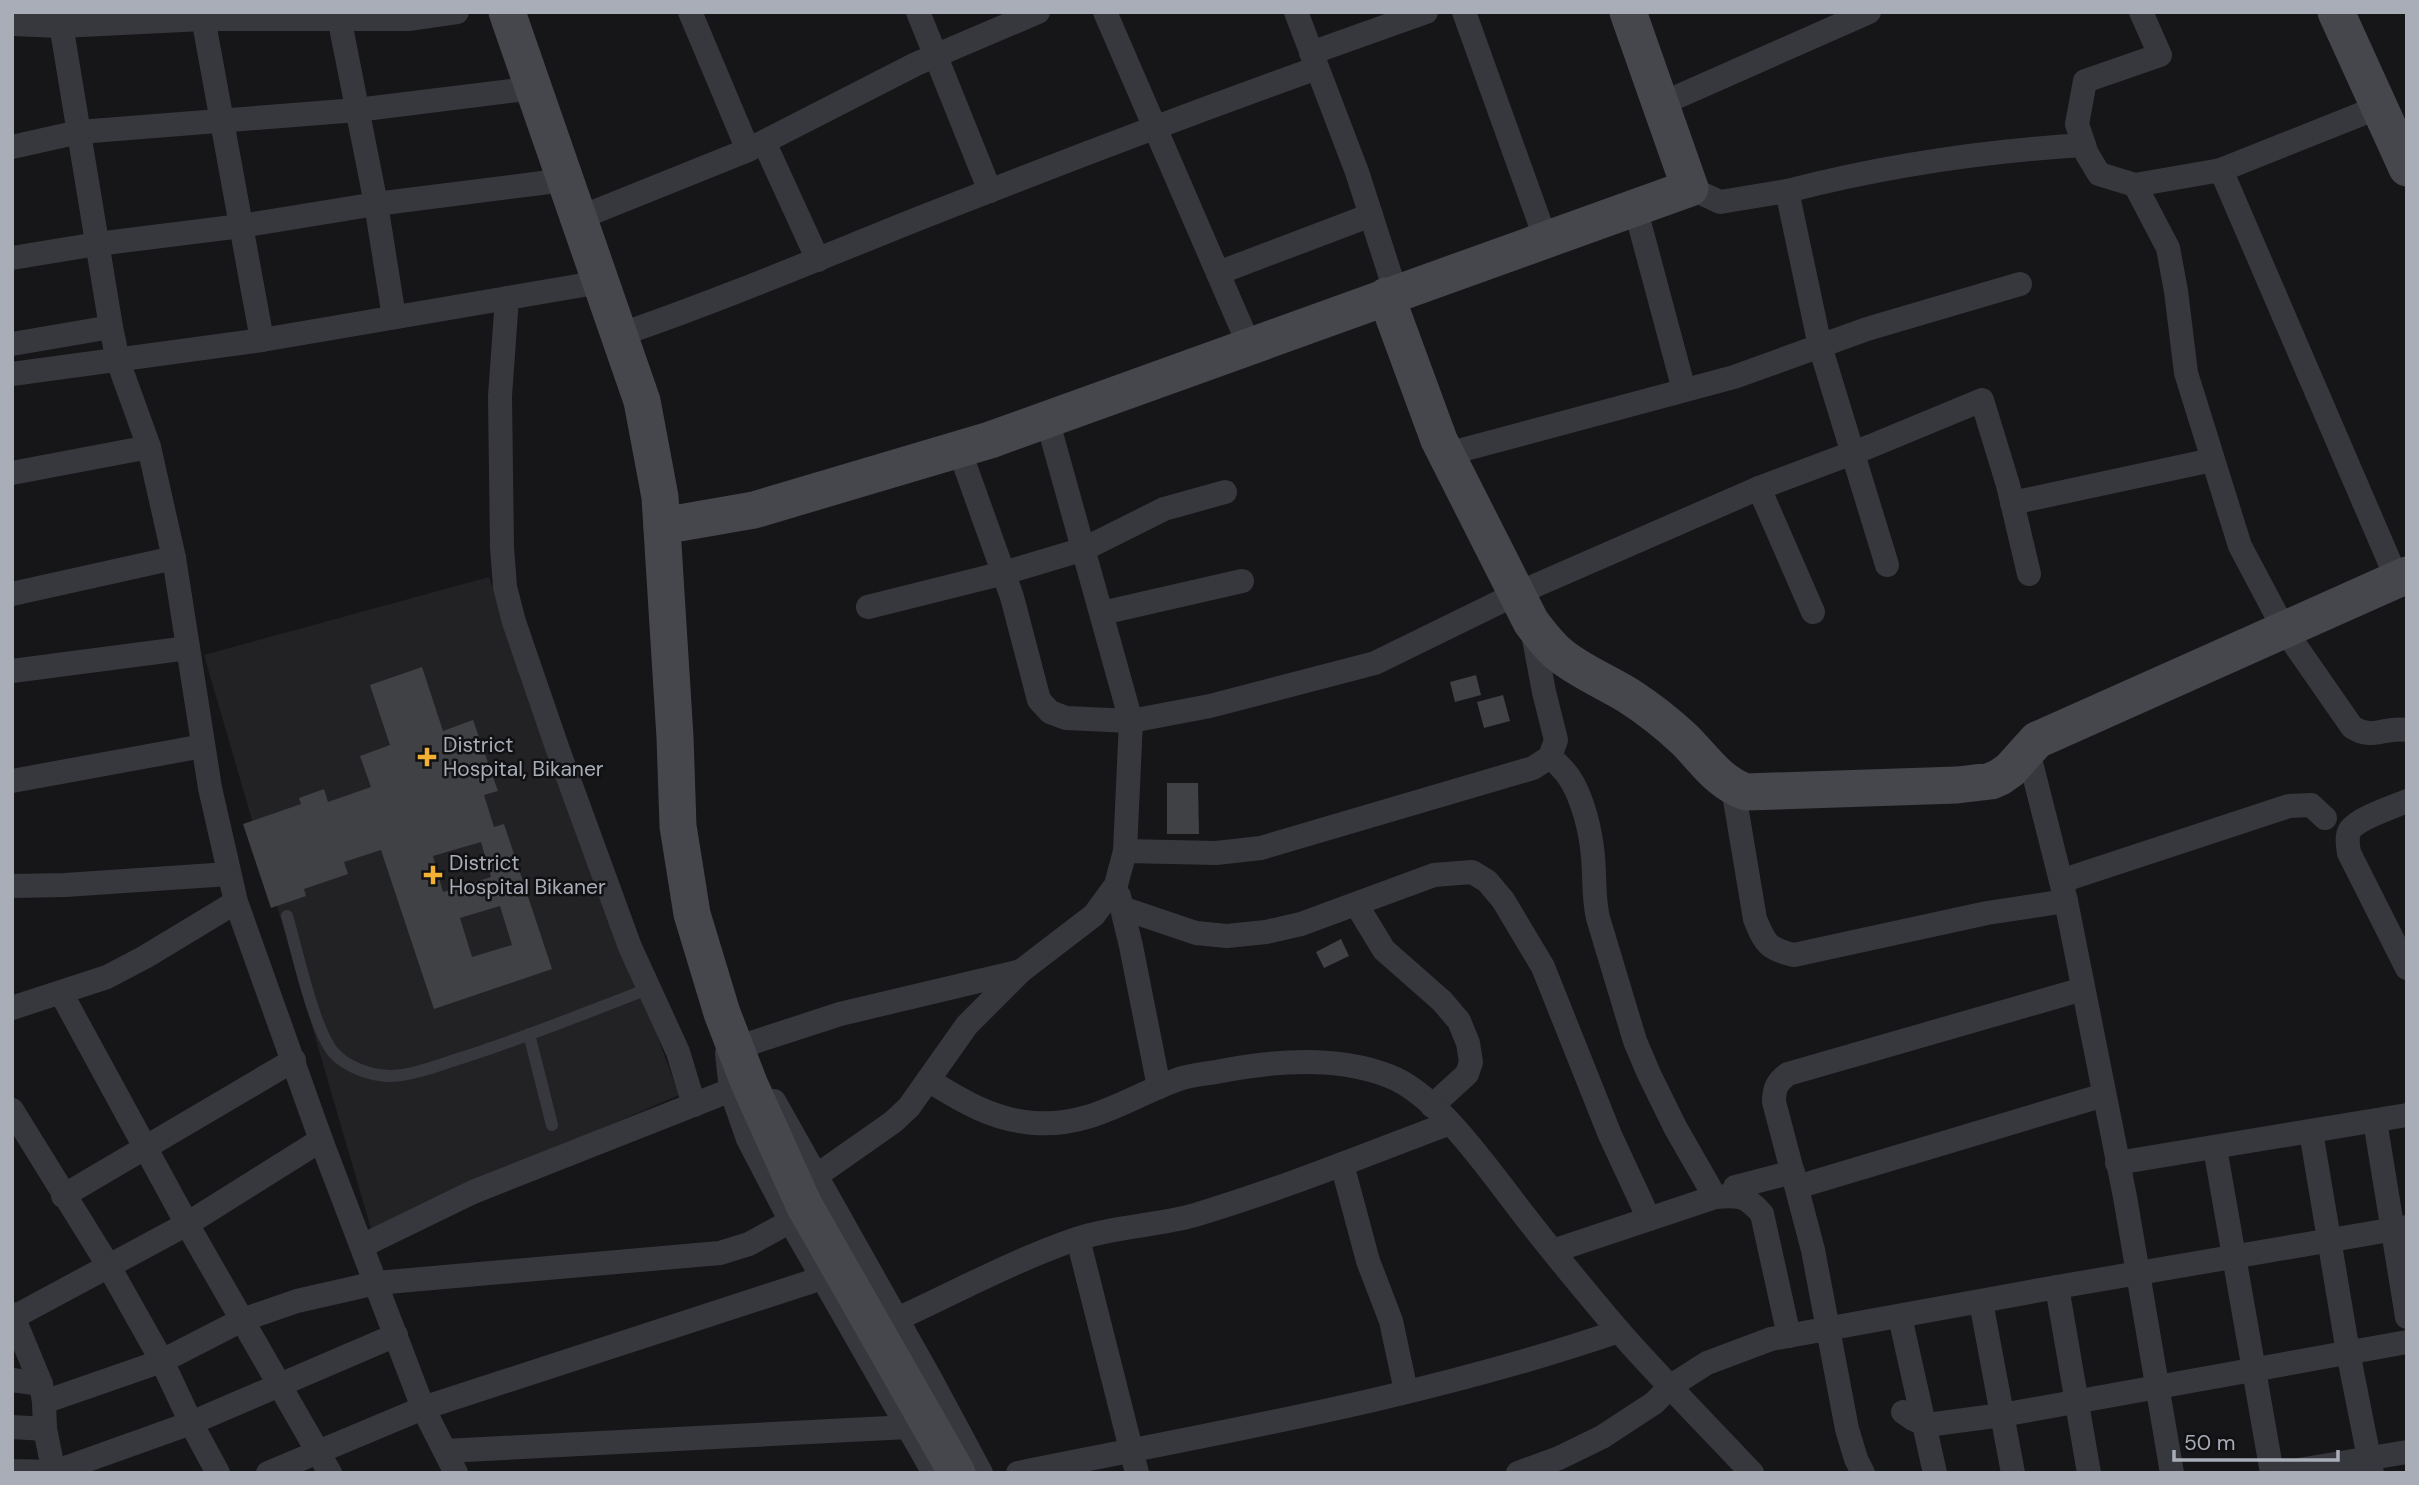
<svg xmlns="http://www.w3.org/2000/svg" width="2419" height="1485" font-family="'DM Sans',sans-serif">
<style>
.built{fill:#222225}
.building{fill:#404145;fill-rule:evenodd}
.lines{fill:none;stroke-linecap:round;stroke-linejoin:round}
.lane{stroke:#37383d;stroke-width:12}
.street{stroke:#37383d;stroke-width:24}
.secondary{stroke:#45474d;stroke-width:37}
.poi-dot{fill:#f2b134;stroke:#111113;stroke-width:2.5}
.labels{text-anchor:middle;stroke-width:5;stroke-linejoin:round;paint-order:stroke}
.poi-label{font-size:21px;fill:#a8adb8;stroke:#111113;text-anchor:start}
</style>
<rect width="100%" height="100%" fill="#161618"/>
<polygon class="built" points="489,577 679,1095 371,1229 204,655"/>
<g class="building">
<path d="M422 667 443 731 473 720 498 791 484 795 494 827 504 824 552 969 434 1009 381 850 344 862 348 874 304 889 306 896 271 908 243 824 301 804 299 798 324 789 328 802 371 787 360 756 390 745 370 685ZM481 842 491 877 443 892 433 856ZM500 906 512 945 472 957 460 918Z"/>
<polygon points="1476,675 1481,695 1455,702 1450,682"/>
<polygon points="1503,695 1510,721 1484,728 1477,702"/>
<polygon points="1167,783 1198,783 1199,834 1167,834"/>
<polygon points="1341,939 1349,956 1324,968 1316,952"/>
</g>
<g class="lines">
<g class="lane">
<path d="M287 916C297 949 313 1027 333 1052 346 1067 371 1076 391 1076 414 1075 436 1066 458 1059 522 1039 585 1013 648 989"/>
<polyline points="529,1034 552,1125"/>
</g>
<g class="street">
<polyline points="59,12 111,327 118,361 149,447 174,558 210,788 236,902 321,1140 423,1408 268,1473"/>
<polyline points="202,12 262,340"/>
<polyline points="338,12 376,204 394,317"/>
<polyline points="918,12 990,191"/>
<polyline points="1105,12 1249,345"/>
<polyline points="1296,12 1357,172 1396,293"/>
<polyline points="1464,12 1546,240"/>
<polyline points="12,24 61,26 203,19 408,19 457,12"/>
<polyline points="1311,53 1426,12"/>
<polyline points="1661,104 1869,12"/>
<polyline points="764,142 818,260"/>
<polyline points="12,147 79,132 357,110 534,88"/>
<polyline points="748,150 916,64 1038,12"/>
<polyline points="2221,170 2379,107"/>
<polyline points="2135,185 2099,174 2087,154 2077,124 2085,81 2160,55 2141,12"/>
<polyline points="1690,188 1720,202 1787,191 1820,346 1887,565"/>
<path d="M1787 191C1884 166 1984 151 2084 145"/>
<polyline points="1635,207 1684,390"/>
<polyline points="579,218 748,150 690,12"/>
<polyline points="12,258 97,244 241,226 376,204 565,180"/>
<polyline points="1218,273 1371,215"/>
<polyline points="507,298 500,396 502,547 505,587 514,622 558,750 630,947 678,1052 694,1105"/>
<path d="M619 335C721 300 820 258 920 218 1052 166 1184 116 1317 68"/>
<polyline points="12,344 111,327"/>
<polyline points="12,374 262,340 601,282"/>
<polyline points="959,449 1012,597 1039,700 1050,712 1066,718 1131,721 1210,706 1375,663 1516,594 1759,488 1871,446 1982,400 2008,485 2029,574"/>
<polyline points="1447,454 1734,377 1867,329 2020,284"/>
<polyline points="12,473 149,447"/>
<polyline points="1759,488 1813,612"/>
<polyline points="2012,503 2212,460"/>
<path d="M2397 579 2221 170 2135 185 2168 248 2176 291 2186 373 2240 546 2284 629 2352 727C2373 741 2385 726 2407 730"/>
<polyline points="12,594 174,558"/>
<polyline points="868,607 1004,573 1084,549 1164,509 1225,492"/>
<polyline points="1102,613 1242,581"/>
<polyline points="12,671 188,648"/>
<polyline points="2027,747 2066,901 2125,1197 2172,1473"/>
<path d="M1550 757C1557 763 1564 770 1569 777 1583 798 1591 832 1593 857 1595 877 1593 897 1598 918L1635 1041 1649 1074 1675 1127 1715 1197"/>
<polyline points="12,781 203,746"/>
<path d="M1733 788 1755 919C1765 943 1767 949 1794 955L1987 913 2066 901"/>
<path d="M2407 801C2393 807 2358 818 2350 830 2346 837 2348 845 2349 853L2407 968"/>
<polyline points="1125,851 1216,853 1261,848 1533,768 1550,757 1556,740 1544,692 1532,628"/>
<polyline points="2061,881 2289,806 2311,805 2325,818"/>
<polyline points="12,886 65,885 229,874"/>
<polyline points="1119,896 1131,946 1159,1087"/>
<polyline points="1356,904 1384,950 1442,1001 1459,1021 1468,1043 1471,1062 1467,1074 1432,1106"/>
<polyline points="1122,908 1196,933 1227,936 1266,932 1301,924 1434,875 1472,872 1487,881 1503,900 1543,967 1610,1135 1649,1219"/>
<polyline points="61,993 187,1224 330,1473"/>
<polyline points="12,1008 107,977 145,957 236,902"/>
<polyline points="742,1046 840,1014 1021,971"/>
<polyline points="727,1053 731,1090 748,1139 797,1233 934,1473"/>
<path d="M928 1080C962 1101 993 1120 1034 1123 1091 1127 1129 1097 1179 1079 1191 1075 1204 1074 1216 1072 1270 1061 1335 1055 1389 1076 1439 1095 1491 1173 1524 1215 1554 1254 1586 1292 1618 1330 1661 1379 1707 1425 1752 1473"/>
<polyline points="774,1101 930,1378 981,1473"/>
<polyline points="12,1110 108,1265 162,1361 191,1423 218,1473"/>
<polyline points="2375,1121 2407,1317"/>
<polyline points="2311,1132 2348,1352 2372,1473"/>
<polyline points="2215,1148 2272,1473"/>
<polyline points="2117,1163 2407,1115"/>
<polyline points="1342,1164 1368,1261 1391,1321 1406,1391"/>
<polyline points="816,1176 893,1122 909,1107 967,1025 1021,971 1094,915 1116,885 1125,851 1131,721 1047,419"/>
<polyline points="1735,1187 1793,1172"/>
<polyline points="1797,1187 2104,1095"/>
<polyline points="63,1196 294,1060"/>
<polyline points="1078,1239 1137,1473"/>
<polyline points="362,1246 473,1192 731,1090"/>
<path d="M1553 1251 1715 1197C1739 1195 1746 1195 1762 1214L1789 1336"/>
<polyline points="2057,1287 2089,1473"/>
<polyline points="1981,1302 2013,1473"/>
<polyline points="12,1314 41,1384 44,1402 45,1429 54,1473"/>
<polyline points="14,1317 187,1224 321,1140"/>
<polyline points="1900,1317 1935,1473"/>
<path d="M897 1319C956 1292 1015 1260 1076 1239 1115 1226 1156 1226 1195 1215 1282 1189 1365 1155 1450 1123"/>
<polyline points="12,1380 41,1384"/>
<polyline points="44,1402 162,1361 242,1320 297,1301 376,1283 720,1253 749,1244 791,1221"/>
<polyline points="1903,1412 1913,1419 1927,1425 2002,1415 2407,1342"/>
<polyline points="12,1427 45,1429"/>
<polyline points="445,1451 908,1427"/>
<polyline points="12,1471 54,1472 191,1423 396,1335"/>
<polyline points="456,1473 423,1408 822,1278"/>
<path d="M1018 1473C1220 1432 1424 1398 1619 1331"/>
<polyline points="1518,1473 1559,1458 1602,1437 1654,1403 1671,1386 1707,1363 1771,1339 2057,1287 2407,1227"/>
<path d="M1863 1473 1856 1459 1847 1429 1813 1250 1774 1102C1774 1088 1777 1082 1788 1074L2083 989"/>
<polyline points="2281,1473 2407,1452"/>
</g>
<g class="secondary">
<polyline points="507,12 642,401 660,497 675,737 678,826 692,914 722,1013 749,1083 804,1205 957,1473"/>
<polyline points="2336,12 2407,168"/>
<path d="M1386 296 1439 440 1531 622C1541 635 1550 648 1564 658 1584 673 1608 683 1629 696 1649 709 1668 724 1685 740 1704 759 1719 783 1746 792L1957 785 1991 781 2000 777 2010 770 2037 740 2407 575"/>
<polyline points="662,526 754,510 990,440 1690,188 1628,12"/>
</g>
</g>
<g class="poi-dot">
<path d="M423.5 746.5h7v7h7v7h-7v7h-7v-7h-7v-7h7z"/>
<path d="M429.5 864.5h7v7h7v7h-7v7h-7v-7h-7v-7h7z"/>
</g>
<g class="labels">
<g class="poi-label">
<text x="443" y="752">District<tspan x="443" dy="24">Hospital, Bikaner</tspan></text>
<text x="449" y="870">District<tspan x="449" dy="24">Hospital Bikaner</tspan></text>
</g>
</g>
<rect width="2419" height="1485" fill="none" stroke="#a8adb8" stroke-width="28"/>
<path d="M2174 1450v10h164v-10" fill="none" stroke="#a8adb8" stroke-width="3.5"/>
<text x="2184" y="1450" font-size="21" fill="#a8adb8" stroke="#111113" stroke-width="5" paint-order="stroke">50 m</text>
</svg>
